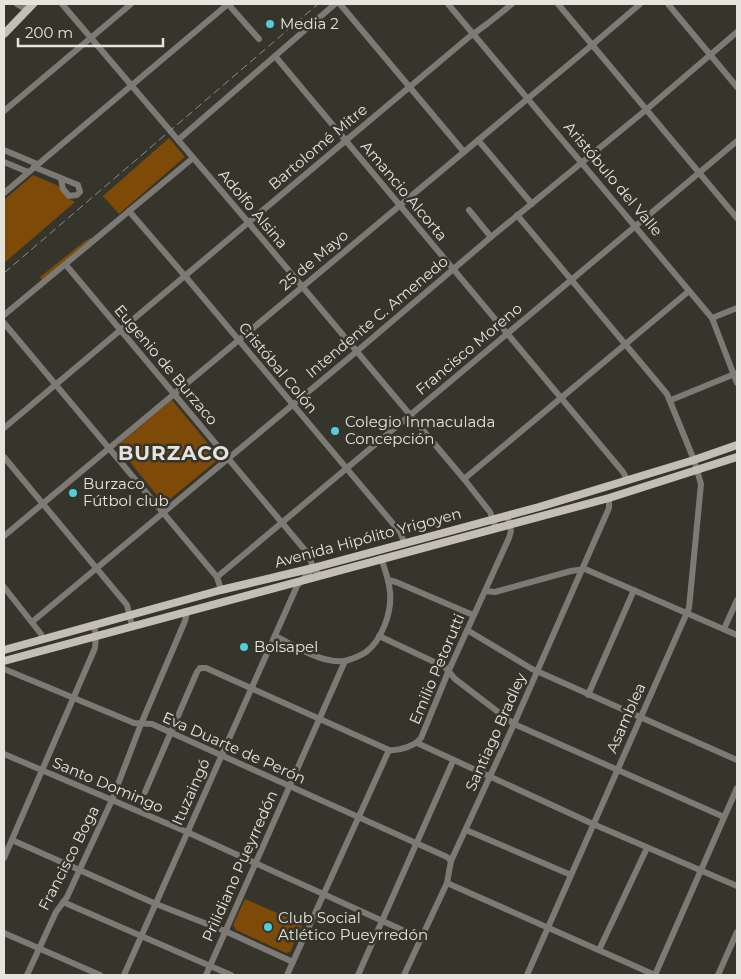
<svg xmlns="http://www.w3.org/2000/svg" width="741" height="979" font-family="Montserrat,sans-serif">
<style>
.green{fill:#7d4a08}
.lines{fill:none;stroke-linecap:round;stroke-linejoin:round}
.minor{stroke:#7d7a75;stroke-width:6}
.major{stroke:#c4bfb5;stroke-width:8}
.rail{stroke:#8d8d84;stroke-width:1;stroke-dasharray:8 4;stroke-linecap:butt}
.poi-dot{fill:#52ccd6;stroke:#36352b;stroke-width:2}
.labels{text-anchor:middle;stroke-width:5;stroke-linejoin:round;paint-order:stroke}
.poi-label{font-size:15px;fill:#e4e4dd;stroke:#36352b;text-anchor:start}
.street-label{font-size:15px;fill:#e4e4dd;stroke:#36352b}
.district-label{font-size:20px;font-weight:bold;letter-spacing:1px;fill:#e4e4dd;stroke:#36352b}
</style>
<rect width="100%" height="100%" fill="#36352b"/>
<g class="green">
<polygon points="169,138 185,157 119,214 103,196"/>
<polygon points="33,175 61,187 69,199 75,202 4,263 4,200"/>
<polygon points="90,238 92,239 42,280 40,277 85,241"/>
<polygon points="172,400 220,458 164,504 117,446"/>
<polygon points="245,899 303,924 290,952 286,953 236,930 233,925"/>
</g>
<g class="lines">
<g class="minor">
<polyline points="17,4 28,10"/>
<polyline points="62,4 248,222 464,479 490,512 496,528"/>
<polyline points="228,4 259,39"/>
<polyline points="340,4 464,152"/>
<polyline points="448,4 712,318 737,383"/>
<polyline points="558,4 737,218"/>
<polyline points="668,4 737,87"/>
<polyline points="275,56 623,472 628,481"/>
<polyline points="4,111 131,4"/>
<polyline points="178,140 335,4"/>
<polyline points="478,140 532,204"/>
<polyline points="4,150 37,164"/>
<polyline points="4,162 28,172"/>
<polyline points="34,167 78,185 80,192 77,195 69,196 63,189 61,179"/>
<polyline points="4,193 228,4"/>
<polyline points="469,210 491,237"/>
<polyline points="129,211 185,276 400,532 404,542"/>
<polyline points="517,215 667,394 694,460 701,484 689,608 527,975"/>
<polyline points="66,265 309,555 313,568 320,575"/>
<polyline points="4,315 193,158"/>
<polyline points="712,318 737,308"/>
<polyline points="4,323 217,577 221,590"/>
<polyline points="671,400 737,373"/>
<polyline points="4,428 469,37 487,24 512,4"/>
<polyline points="4,457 127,605 132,626"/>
<polyline points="464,479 689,291"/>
<polyline points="4,536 592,45 640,4"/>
<polyline points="217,577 737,141"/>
<polyline points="388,580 396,582 473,615"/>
<polyline points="4,587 41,634 42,640"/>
<polyline points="485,591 495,592 571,571 585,569 737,635"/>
<polyline points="32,622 356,352 491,237 647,109 737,32"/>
<polyline points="724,629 737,600"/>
<polyline points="467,630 532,669 737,760"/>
<path d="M275 636C296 646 321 664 345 661"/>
<polyline points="379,636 445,667 455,679 514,724 724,817"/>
<polyline points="4,669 134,723 152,724 447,857 451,861"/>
<polyline points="588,695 634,590"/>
<polyline points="417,743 593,824 737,886"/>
<polyline points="4,754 187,832 420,938"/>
<polyline points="145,792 197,672 200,668 206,668 389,750"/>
<polyline points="466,830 571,875"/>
<polyline points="12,840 156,904 225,931 293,962"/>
<polyline points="4,858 95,648 96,636 94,626"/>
<polyline points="447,883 655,975"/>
<polyline points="63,902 231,975"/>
<polyline points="4,933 100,975"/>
<polyline points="599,950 647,848"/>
<polyline points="27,975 56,912 67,897 112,800 141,724 185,621 187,612"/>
<polyline points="124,975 297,586 313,568"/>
<path d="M206 975 345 661C352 659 360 656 366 652 382 640 392 612 390 592 389 580 385 569 381 558"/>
<path d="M287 975 389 750C399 751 415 746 421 738L449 670 509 538 511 531 507 515"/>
<polyline points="358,975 453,761"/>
<polyline points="404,975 447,883 451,861 514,724 609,508 609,498"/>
<polyline points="655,975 737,788"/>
<polyline points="718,975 737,932"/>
</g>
<g class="major">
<polyline points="4,34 33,4"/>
<polyline points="4,650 221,590 313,568 539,507 694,460 737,445"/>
<polyline points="4,661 609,498 737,457"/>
</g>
<polyline class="rail" points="4,273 318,4"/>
</g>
<g class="poi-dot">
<circle cx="270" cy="24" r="5"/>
<circle cx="335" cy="431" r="5"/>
<circle cx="73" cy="493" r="5"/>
<circle cx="244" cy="647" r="5"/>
<circle cx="268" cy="927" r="5"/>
</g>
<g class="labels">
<g class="poi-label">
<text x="280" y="29">Media 2</text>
<text x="345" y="427">Colegio Inmaculada<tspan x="345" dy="17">Concepción</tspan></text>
<text x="83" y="489">Burzaco<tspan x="83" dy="17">Fútbol club</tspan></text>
<text x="254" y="652">Bolsapel</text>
<text x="278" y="923">Club Social<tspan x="278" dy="17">Atlético Pueyrredón</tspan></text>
</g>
<g class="street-label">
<text transform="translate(318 147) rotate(-40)" y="5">Bartolomé Mitre</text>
<text transform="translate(613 179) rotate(50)" y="5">Aristóbulo del Valle</text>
<text transform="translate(404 191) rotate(50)" y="5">Amancio Alcorta</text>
<text transform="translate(253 209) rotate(50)" y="5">Adolfo Alsina</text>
<text transform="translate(314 260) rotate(-40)" y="5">25 de Mayo</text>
<text transform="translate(377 317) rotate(-40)" y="5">Intendente C. Amenedo</text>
<text transform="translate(469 349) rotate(-40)" y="5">Francisco Moreno</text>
<text transform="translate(166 365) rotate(50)" y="5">Eugenio de Burzaco</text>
<text transform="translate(278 368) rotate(50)" y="5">Cristóbal Colón</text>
<text transform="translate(368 538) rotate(-15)" y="5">Avenida Hipólito Yrigoyen</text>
<text transform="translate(437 669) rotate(-67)" y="5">Emilio Petorutti</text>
<text transform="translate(626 718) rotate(-66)" y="5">Asamblea</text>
<text transform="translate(496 732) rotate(-66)" y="5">Santiago Bradley</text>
<text transform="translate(234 748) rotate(24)" y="5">Eva Duarte de Perón</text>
<text transform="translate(108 785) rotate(23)" y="5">Santo Domingo</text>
<text transform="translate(191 792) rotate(-66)" y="5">Ituzaingó</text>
<text transform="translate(69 858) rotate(-63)" y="5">Francisco Boga</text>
<text transform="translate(240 866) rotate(-66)" y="5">Prilidiano Pueyrredón</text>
</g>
<g class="district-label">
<text x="174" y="460">BURZACO</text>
</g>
</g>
<rect width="741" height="979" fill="none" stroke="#e4e4dd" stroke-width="10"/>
<path d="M18 38v8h145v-8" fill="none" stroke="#e4e4dd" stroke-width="2.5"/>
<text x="25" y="38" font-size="15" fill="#e4e4dd" stroke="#36352b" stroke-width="4" paint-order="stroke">200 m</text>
</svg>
